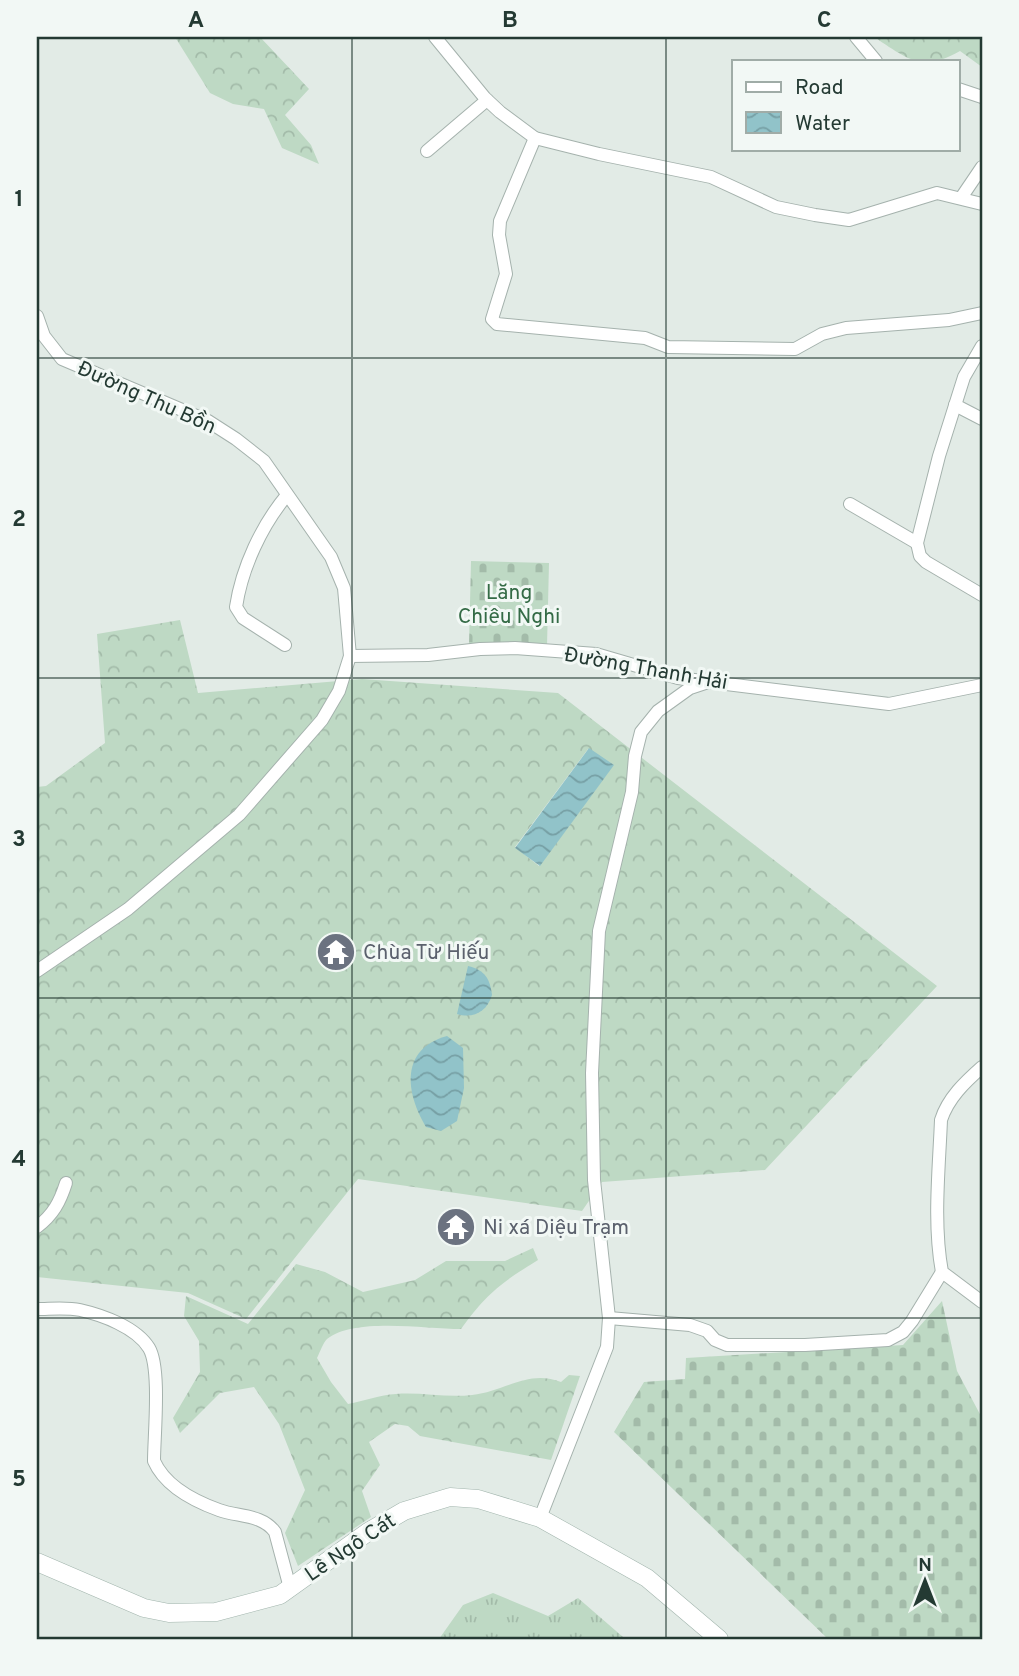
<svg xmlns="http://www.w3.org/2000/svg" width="1019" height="1676" font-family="Overpass,sans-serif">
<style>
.grass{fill:url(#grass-tufts)}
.forest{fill:url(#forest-crowns);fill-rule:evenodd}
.cemetery{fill:url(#cemetery-stones)}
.water{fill:url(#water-waves)}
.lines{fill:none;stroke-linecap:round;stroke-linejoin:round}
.street-casing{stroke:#a5b2ad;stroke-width:14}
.secondary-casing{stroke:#a2b5ad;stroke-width:19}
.street{stroke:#fff;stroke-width:12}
.secondary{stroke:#fff;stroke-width:18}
.grid{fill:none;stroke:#243a33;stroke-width:2;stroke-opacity:0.55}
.labels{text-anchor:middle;stroke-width:6;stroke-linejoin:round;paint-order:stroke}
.street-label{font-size:21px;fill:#243a33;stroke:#f2f8f5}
.park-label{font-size:21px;fill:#346b46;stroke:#f2f8f5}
.worship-label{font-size:21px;fill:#5b616d;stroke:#f2f8f5;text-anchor:start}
.neatline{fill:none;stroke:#243a33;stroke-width:2.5}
.grid-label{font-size:23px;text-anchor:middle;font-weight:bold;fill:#243a33}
</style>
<defs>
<pattern id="grass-tufts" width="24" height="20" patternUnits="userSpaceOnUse" patternTransform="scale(1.75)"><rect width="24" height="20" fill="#bed9c4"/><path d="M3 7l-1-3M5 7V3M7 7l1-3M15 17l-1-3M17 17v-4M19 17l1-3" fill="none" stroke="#a3bba9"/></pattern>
<pattern id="forest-crowns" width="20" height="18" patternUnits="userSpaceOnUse" patternTransform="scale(1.75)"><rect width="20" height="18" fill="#bed9c4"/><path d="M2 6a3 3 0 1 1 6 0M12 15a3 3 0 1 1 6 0" fill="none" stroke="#a3bba9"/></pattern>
<pattern id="cemetery-stones" width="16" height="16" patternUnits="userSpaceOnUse" patternTransform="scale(1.75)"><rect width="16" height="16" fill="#bed9c4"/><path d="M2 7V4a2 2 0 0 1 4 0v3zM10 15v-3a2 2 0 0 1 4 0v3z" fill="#a3bba9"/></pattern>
<pattern id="water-waves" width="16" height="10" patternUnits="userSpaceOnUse" patternTransform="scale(1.75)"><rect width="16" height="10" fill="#91c3c9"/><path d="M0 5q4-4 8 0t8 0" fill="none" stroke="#769fa4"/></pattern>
</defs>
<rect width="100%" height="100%" fill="#e2ebe6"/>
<polygon class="grass" points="493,1593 548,1616 578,1598 623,1637 622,1639 439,1639 463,1605"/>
<g class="forest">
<polygon points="175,37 260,37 309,89 285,115 311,145 319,164 282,148 264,109 233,104 210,93"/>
<path d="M874 37H982V67L960 51C921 73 908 59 874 37Z"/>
<path d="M180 620 198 693 362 679 558 693 937 986 765 1170 602 1182 582 1211 358 1179 246 1319 188 1293 37 1277V787L46 786 105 743 97 634ZM588 749 613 765 539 866 515 847Z"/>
<path d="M533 1248 538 1260C502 1282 486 1294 461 1329 426 1329 354 1317 327 1339 323 1343 320 1352 317 1358L331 1382 348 1404C364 1401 380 1395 396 1394 421 1392 447 1398 472 1395 504 1392 528 1369 561 1382L569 1375 580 1376 551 1460 420 1436 408 1426 395 1424 369 1442 380 1465 362 1491 371 1517 298 1566 285 1533 305 1490 279 1424 254 1387 220 1393 180 1433 173 1418 200 1372 199 1341 184 1316 186 1296 248 1324 296 1264 325 1272 363 1292 415 1280 446 1261H505Z"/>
</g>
<g class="cemetery">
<polygon points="471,561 549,563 547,646 469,645"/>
<polygon points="942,1301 957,1371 982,1418 982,1639 828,1639 614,1432 644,1382 685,1379 686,1358 903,1345"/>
</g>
<g class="water">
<polygon points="589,748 614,765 540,866 515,848"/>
<path d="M468 966C485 970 490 979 492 995 487 1012 473 1019 457 1014Z"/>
<path d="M447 1036 463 1048 464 1088 457 1121 441 1131 426 1127C405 1092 400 1049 447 1036Z"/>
</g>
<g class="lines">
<g class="street-casing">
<g id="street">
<polyline points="435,37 485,98 500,112 535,138 599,154 711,177 776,207 815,215 849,220 937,193 982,204"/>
<polyline points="856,37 876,61"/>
<polyline points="958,89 982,97"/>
<polyline points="535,138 500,221 499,235 506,274 492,319 497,324 645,338 668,347 795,349 822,334 846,328 949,320 982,313"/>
<polyline points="427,151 487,100"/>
<polyline points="961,198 982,167"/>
<polyline points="37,316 44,336 62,359 208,421 236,439 264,461 331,557 344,588 350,656 339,691 322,720 239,815 128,909 37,971"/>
<polyline points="982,346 964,377 939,456 917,543 920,556 926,562 982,595"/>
<polyline points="955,405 982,419"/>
<polyline points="850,504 917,543"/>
<path d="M285 645 243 618 236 607C242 567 262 525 287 495"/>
<polyline points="350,656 428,655 480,649 515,648 596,654 678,678 889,704 982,685"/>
<path d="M982 1067C965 1082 948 1098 941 1120 939 1170 933 1223 942 1272L982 1302"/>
<path d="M37 1227C53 1215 60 1202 66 1183"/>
<path d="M37 1309C50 1309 66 1307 80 1310 102 1315 136 1327 149 1348 161 1368 154 1436 154 1461 165 1486 194 1501 219 1510 238 1517 262 1514 275 1532L290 1588"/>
<polyline points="609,1318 690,1325 707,1331 715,1340 727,1345 805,1345 888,1340 903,1332 912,1321 942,1272"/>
<polyline points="540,1518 607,1347 609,1318 594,1180 592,1073 599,931 632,792 635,756 641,732 658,711 690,688 711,681"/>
</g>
</g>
<g class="secondary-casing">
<polyline id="secondary" points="37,1562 144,1608 169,1613 216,1612 280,1595 368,1532 404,1511 450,1497 478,1499 540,1518 647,1578 719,1639"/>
</g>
<use href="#street" class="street"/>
<use href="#secondary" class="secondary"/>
</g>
<path class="grid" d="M352 37V1639M666 37V1639M37 358H982M37 678H982M37 998H982M37 1318H982"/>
<defs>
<g id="temple-disc" transform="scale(2.0125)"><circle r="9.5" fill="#6b7280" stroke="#f2f8f5"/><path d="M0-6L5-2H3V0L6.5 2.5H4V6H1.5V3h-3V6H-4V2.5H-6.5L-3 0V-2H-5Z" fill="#fff"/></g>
</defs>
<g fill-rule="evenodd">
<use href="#temple-disc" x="336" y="952"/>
<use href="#temple-disc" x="456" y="1227"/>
</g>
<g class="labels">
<g class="street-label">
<text transform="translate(147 397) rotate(24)" y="7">Đường Thu Bồn</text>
<text transform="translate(646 668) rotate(10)" y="7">Đường Thanh Hải</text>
<text transform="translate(350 1547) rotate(-34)" y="7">Lê Ngô Cát</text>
</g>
<g class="park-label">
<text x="509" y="599">Lăng<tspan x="509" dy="24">Chiêu Nghi</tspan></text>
</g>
<g class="worship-label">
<text x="363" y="959">Chùa Từ Hiếu</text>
<text x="483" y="1234">Ni xá Diệu Trạm</text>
</g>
</g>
<rect width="1019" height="1676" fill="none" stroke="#f2f8f5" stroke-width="77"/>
<rect x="732" y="60" width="228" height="91" fill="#f2f8f5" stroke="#a0aca7" stroke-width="2"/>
<rect x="746" y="82" width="35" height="10" fill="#ffffff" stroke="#a0aca7" stroke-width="2"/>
<text x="795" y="94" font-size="21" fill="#243a33">Road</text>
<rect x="746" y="112" width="35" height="21" fill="url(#water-waves)" stroke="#a0aca7" stroke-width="2"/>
<text x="795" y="130" font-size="21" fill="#243a33">Water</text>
<g transform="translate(925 1581)" stroke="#f2f8f5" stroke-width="5" paint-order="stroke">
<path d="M0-5L12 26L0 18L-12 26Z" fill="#243a33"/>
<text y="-10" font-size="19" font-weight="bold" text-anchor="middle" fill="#243a33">N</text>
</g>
<rect x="38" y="38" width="943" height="1600" class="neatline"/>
<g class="grid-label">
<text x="196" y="27">A</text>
<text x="510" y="27">B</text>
<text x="824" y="27">C</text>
<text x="19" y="206">1</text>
<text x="19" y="526">2</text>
<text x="19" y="846">3</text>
<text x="19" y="1166">4</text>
<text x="19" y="1486">5</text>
</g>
</svg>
